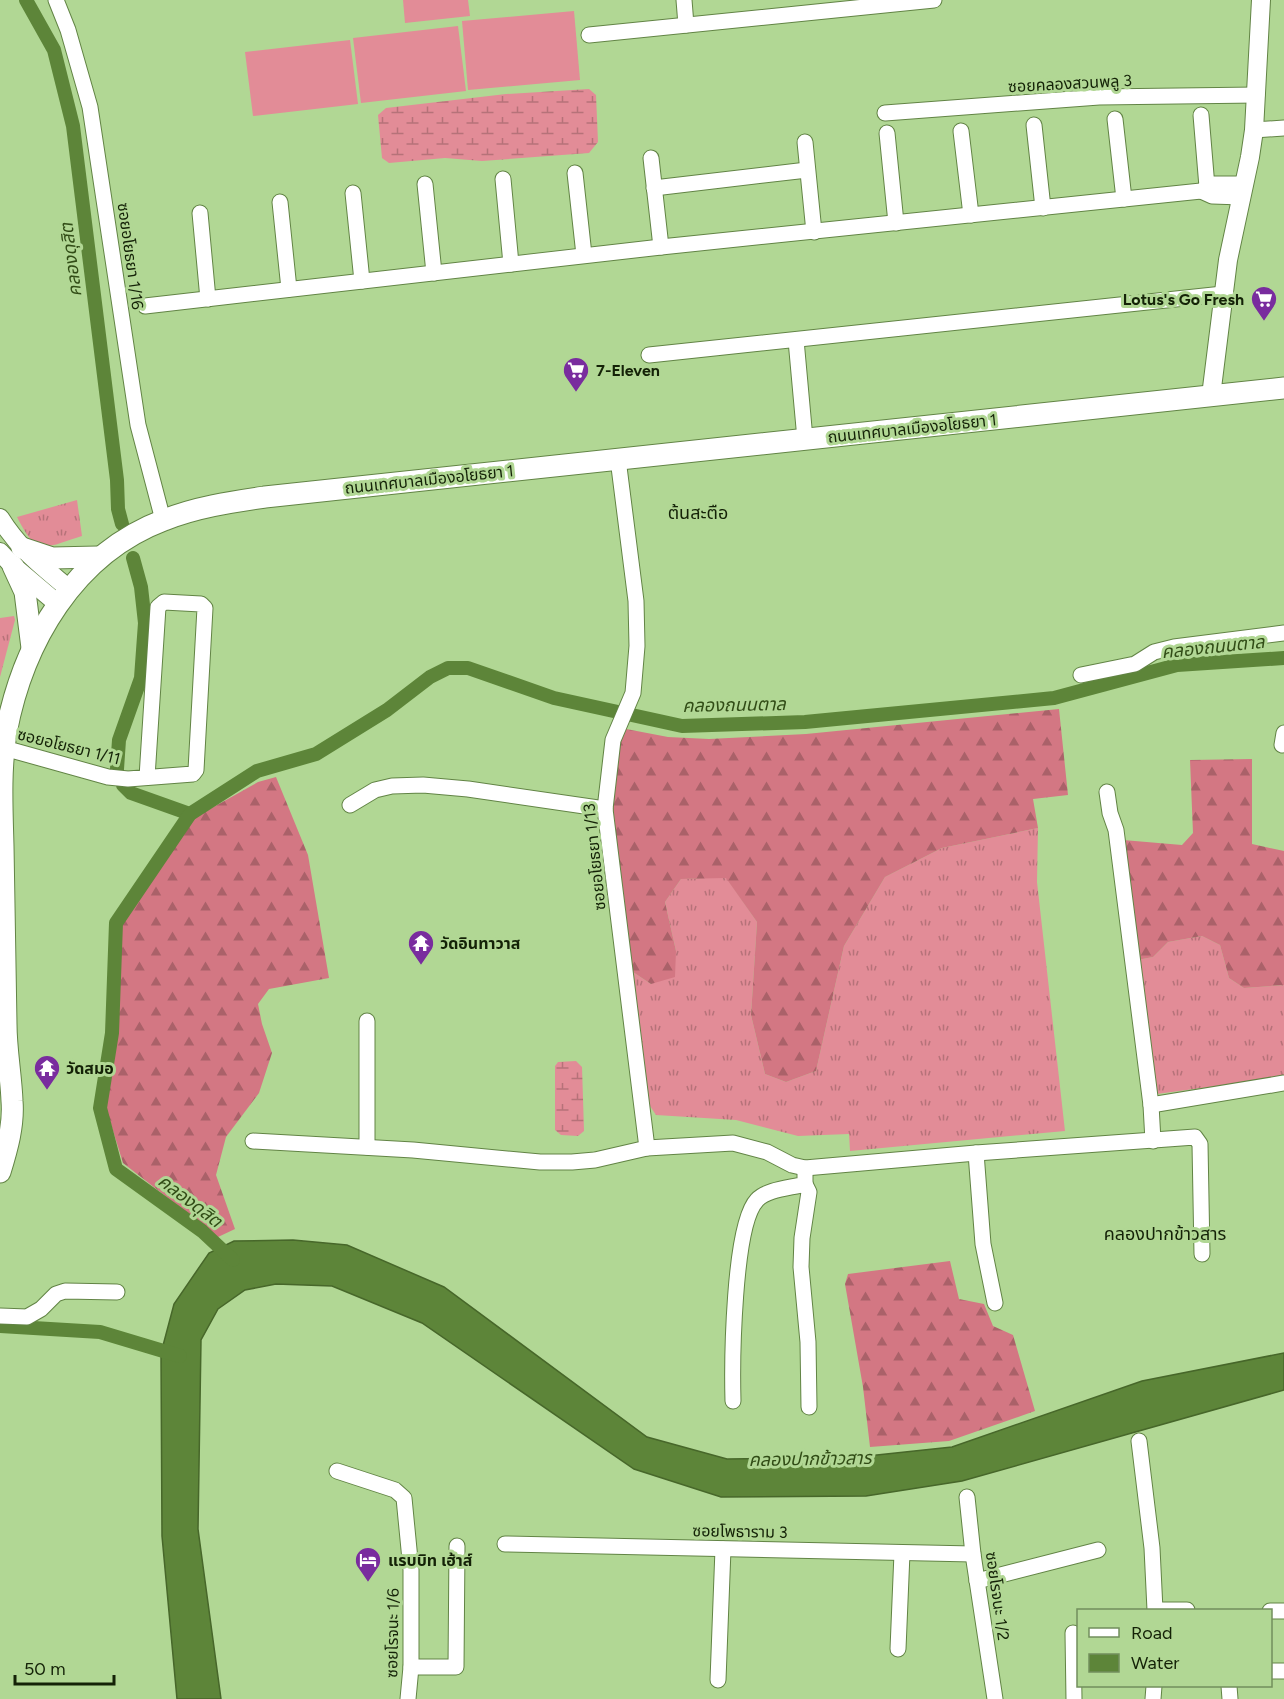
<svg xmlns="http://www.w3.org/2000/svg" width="1284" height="1699" font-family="Figtree,'Noto Sans Thai',sans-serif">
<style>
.grass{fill:url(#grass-tufts)}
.forest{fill:url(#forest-firs)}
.wetland{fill:url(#wetland-marsh)}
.pitch{fill:#e28c97}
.water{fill:#5d8539;stroke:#47672a;stroke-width:1.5}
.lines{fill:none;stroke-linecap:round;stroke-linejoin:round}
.canal{stroke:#5d8539;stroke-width:14}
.minor-casing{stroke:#628445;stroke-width:17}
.tertiary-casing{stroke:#628445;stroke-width:20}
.secondary-casing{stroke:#628445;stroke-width:23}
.minor{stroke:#fff;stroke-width:15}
.tertiary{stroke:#fff;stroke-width:18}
.secondary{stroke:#fff;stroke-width:21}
.labels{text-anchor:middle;stroke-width:6;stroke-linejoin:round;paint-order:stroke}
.street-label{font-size:16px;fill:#142207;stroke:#b1d794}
.poi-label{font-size:16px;font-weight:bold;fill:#142207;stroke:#b1d794;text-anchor:start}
.water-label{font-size:18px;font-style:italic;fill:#314c16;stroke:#b1d794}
.neighbourhood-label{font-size:18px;fill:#142207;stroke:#b1d794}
</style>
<defs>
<pattern id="grass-tufts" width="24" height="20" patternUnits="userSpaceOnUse" patternTransform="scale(1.5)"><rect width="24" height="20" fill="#e28c97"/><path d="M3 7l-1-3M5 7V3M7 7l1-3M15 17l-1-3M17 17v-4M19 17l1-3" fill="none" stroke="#b67279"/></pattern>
<pattern id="forest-firs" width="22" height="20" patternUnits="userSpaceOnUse" patternTransform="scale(1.5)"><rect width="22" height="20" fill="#d37783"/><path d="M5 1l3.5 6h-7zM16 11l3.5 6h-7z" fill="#aa6169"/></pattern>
<pattern id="wetland-marsh" width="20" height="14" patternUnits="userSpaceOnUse" patternTransform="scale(1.5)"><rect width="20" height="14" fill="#e28c97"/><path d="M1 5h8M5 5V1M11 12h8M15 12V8" fill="none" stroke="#b67279"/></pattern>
</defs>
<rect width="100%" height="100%" fill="#b1d794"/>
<g class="grass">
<path d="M77 500 82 536C44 548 37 557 17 517Z"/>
<polygon points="14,616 15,620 0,677 0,618"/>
<polygon points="1038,828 1037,882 1065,1131 850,1151 849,1134 798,1136 736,1120 656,1115 650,1106 630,970 651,984 676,951 665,902 681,879 726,877 757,922 751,1015 765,1074 786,1082 816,1071 844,946 885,877 942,848"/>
<polygon points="1202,936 1220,945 1229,978 1244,988 1284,985 1284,1077 1157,1094 1137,960 1153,957 1168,942"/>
</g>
<g class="forest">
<polygon points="1059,709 1068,795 1033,799 1038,828 942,848 885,877 844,946 816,1071 786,1082 765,1074 751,1015 757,922 726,878 681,879 665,902 676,951 675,977 651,984 630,970 609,809 621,728 668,737 709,739 806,734"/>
<polygon points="1252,759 1252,844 1284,851 1284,985 1244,988 1229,978 1220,945 1202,936 1168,942 1153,957 1137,960 1123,840 1182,845 1193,833 1190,760"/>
<polygon points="276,777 308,855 329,978 269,989 258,1004 262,1024 272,1053 259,1093 226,1137 216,1175 235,1229 218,1237 123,1163 106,1108 116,1035 120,926 194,818 258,782"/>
<polygon points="950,1261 959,1299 984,1304 993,1326 1013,1335 1035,1411 949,1441 870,1447 863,1387 845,1284 848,1274"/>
</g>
<g class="wetland">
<polygon points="589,89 596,95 598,142 589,153 482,161 445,158 389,163 382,158 378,115 386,108 506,94"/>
<polygon points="576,1061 582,1067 584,1131 578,1136 561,1135 555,1130 555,1066 558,1062"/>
</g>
<g class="pitch">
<polygon points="403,0 468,0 470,16 405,23"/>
<polygon points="574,11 580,80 468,90 462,21"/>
<polygon points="458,26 466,91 361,103 353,38"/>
<polygon points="350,40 358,104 253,116 245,52"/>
</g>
<polygon class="water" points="293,1240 347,1245 444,1287 647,1437 727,1459 858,1457 952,1447 1142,1381 1284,1353 1284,1390 962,1481 866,1496 721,1497 634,1469 422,1323 332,1286 276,1284 245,1290 218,1309 201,1340 198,1529 221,1699 177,1699 162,1536 161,1353 174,1304 209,1253 234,1241"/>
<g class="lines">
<g class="canal">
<polyline points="26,0 54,50 73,126 117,480 118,509 122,524"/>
<polyline points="117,769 119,740 141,678 145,623 141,587 133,558"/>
<polyline points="123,785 131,793 190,814"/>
<polyline points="233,1260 202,1231 116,1169 100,1108 112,1033 116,923 190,814 257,771 316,754 387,710 430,677 448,668 468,668 554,698 682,726 805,722 1054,698 1177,665 1284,658"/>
<polyline points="0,1326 100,1332 180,1356"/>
</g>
<g class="minor-casing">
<g id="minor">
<polyline points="56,0 68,30 90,107 138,425 163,520"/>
<polyline points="684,0 686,25"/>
<polyline points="589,35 934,0"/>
<polyline points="885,113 1099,97 1257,95"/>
<polyline points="1201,115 1207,187"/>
<polyline points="1115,119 1124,199"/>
<polyline points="1034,125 1043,208"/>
<polyline points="1254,130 1284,128"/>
<polyline points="961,131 971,215"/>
<polyline points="887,133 896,223"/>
<polyline points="805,142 814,232"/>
<polyline points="651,158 661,247"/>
<polyline points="575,173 584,255"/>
<polyline points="503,179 511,264"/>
<polyline points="425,184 434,273"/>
<polyline points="654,188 807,170"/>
<polyline points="1201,191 1212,196 1242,197"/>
<polyline points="353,193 362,281"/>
<polyline points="280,202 289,289"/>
<polyline points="200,213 208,299"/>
<polyline points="145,306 661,247 1201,191 1212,184 1244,184"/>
<polyline points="796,340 805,439"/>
<polyline points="649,355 1223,294"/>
<polyline points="618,459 636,601 637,646 633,693 613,740 605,809 647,1148"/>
<polyline points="1081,675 1135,664 1154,652 1174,647 1284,633"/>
<polyline points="1282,745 1284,733"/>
<polyline points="4,748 108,777 128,779 193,774 196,770 205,608 201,604 164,602 158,607 147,777"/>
<polyline points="1107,792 1110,813 1116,830 1151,1105 1153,1141"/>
<polyline points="350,805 375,790 392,786 423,785 468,789 605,809"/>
<polyline points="367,1021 367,1147"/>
<polyline points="1151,1105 1284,1083"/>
<polyline points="253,1141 413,1150 540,1162 572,1162 595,1160 647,1148 733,1143 767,1152 792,1165 805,1168 976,1153 1195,1137 1200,1144 1202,1254"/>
<polyline points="976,1153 983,1244 995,1303"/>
<polyline points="805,1184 809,1192 802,1238 801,1267 808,1342 809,1407"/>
<polyline points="0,1316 27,1317 41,1309 56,1294 65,1291 117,1292"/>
<path d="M733 1401C732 1364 733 1225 757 1200 767 1189 791 1188 805 1184V1168"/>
<polyline points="1139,1441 1152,1548 1155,1610"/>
<polyline points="337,1471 395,1490 404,1498 411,1570 411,1667 408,1699"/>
<polyline points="967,1497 973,1554 995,1699"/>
<polyline points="505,1544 973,1554"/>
<polyline points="977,1581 1098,1550"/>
<polyline points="1155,1610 1187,1610"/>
<polyline points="1270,1611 1284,1611"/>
<polyline points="1073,1633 1074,1699"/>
<polyline points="898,1649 902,1553"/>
<polyline points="411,1667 456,1667 457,1546"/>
<polyline points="1270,1671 1284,1671"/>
<polyline points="718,1680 723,1549"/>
<polyline points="1229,1686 1230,1699"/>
<polyline points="1153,1699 1154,1686"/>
</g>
</g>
<g class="tertiary-casing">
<g id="tertiary">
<polyline points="1211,396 1228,260 1250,157 1254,130 1261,0"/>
<path d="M0 518C20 550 41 565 69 589"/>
<polyline points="0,552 13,566 58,604"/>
</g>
</g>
<g class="secondary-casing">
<g id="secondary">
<polyline points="22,548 52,558 98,557"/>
<polyline points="13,566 25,592 32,648"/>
<path d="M0 1172C7 1149 14 1125 12 1101 11 1075 6 1050 6 1024 5 965 4 905 3 846 2 809 0 770 6 733 23 642 74 554 164 520 196 507 231 502 265 497L1284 388"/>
</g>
</g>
<use href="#minor" class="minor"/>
<use href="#tertiary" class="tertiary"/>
<use href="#secondary" class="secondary"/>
</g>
<defs>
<g id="supermarket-pin" transform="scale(1.35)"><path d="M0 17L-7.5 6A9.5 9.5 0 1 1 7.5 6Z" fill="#792c9e" stroke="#b1d794"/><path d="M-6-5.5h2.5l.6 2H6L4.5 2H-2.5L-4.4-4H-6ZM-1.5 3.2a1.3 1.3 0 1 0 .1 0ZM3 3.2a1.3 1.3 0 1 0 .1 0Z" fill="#fff"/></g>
<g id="temple-pin" transform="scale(1.35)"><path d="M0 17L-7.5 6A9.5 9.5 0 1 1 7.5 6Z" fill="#792c9e" stroke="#b1d794"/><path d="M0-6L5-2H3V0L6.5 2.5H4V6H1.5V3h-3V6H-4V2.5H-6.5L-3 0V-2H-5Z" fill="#fff"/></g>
<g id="hotel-pin" transform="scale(1.35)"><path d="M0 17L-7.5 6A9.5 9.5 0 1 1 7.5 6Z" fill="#792c9e" stroke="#b1d794"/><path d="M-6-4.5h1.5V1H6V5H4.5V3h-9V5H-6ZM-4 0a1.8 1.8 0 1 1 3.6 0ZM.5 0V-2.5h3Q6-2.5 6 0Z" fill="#fff"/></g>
</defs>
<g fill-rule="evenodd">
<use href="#supermarket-pin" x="1264" y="299"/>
<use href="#supermarket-pin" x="576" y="370"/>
<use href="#temple-pin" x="421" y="943"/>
<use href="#temple-pin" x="47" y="1068"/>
<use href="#hotel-pin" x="368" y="1560"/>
</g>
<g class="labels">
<g class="street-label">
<text transform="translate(1070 83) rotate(-3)" y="6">ซอยคลองสวนพลู 3</text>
<text transform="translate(131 256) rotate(82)" y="6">ซอยอโยธยา 1/16</text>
<text transform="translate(912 428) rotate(-6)" y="6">ถนนเทศบาลเมืองอโยธยา 1</text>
<text transform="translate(429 479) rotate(-6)" y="6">ถนนเทศบาลเมืองอโยธยา 1</text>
<text transform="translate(69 746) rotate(14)" y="6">ซอยอโยธยา 1/11</text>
<text transform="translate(594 857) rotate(-96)" y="6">ซอยอโยธยา 1/13</text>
<text transform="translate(740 1531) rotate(1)" y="6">ซอยโพธาราม 3</text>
<text transform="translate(998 1596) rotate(82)" y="6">ซอยโรจนะ 1/2</text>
<text transform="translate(392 1633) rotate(-89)" y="6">ซอยโรจนะ 1/6</text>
</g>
<g class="poi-label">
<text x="1244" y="305" text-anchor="end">Lotus's Go Fresh</text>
<text x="596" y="376">7-Eleven</text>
<text x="440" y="949">วัดอินทาวาส</text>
<text x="66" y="1074">วัดสมอ</text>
<text x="388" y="1566">แรบบิท เฮ้าส์</text>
</g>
<g class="water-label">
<text transform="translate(71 260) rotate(-97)" y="6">คลองดุสิต</text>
<text transform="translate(1213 647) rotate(-6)" y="6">คลองถนนตาล</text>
<text transform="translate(734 705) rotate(-1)" y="6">คลองถนนตาล</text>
<text transform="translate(190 1201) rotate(37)" y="6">คลองดุสิต</text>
<text transform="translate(810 1459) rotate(-1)" y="6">คลองปากข้าวสาร</text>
</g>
<g class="neighbourhood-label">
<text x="698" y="519">ต้นสะตือ</text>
<text x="1165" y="1240">คลองปากข้าวสาร</text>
</g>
</g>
<rect x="1077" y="1609" width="195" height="78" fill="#b1d794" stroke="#728f5c" stroke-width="1.5"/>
<rect x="1089" y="1628" width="30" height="9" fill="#ffffff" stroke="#728f5c" stroke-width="1.5"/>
<text x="1131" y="1639" font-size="18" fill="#142207">Road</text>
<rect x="1089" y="1654" width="30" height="18" fill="#5d8539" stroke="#728f5c" stroke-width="1.5"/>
<text x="1131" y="1669" font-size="18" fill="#142207">Water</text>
<path d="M15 1675v9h99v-9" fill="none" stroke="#142207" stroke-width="3"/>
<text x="24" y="1675" font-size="18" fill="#142207" stroke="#b1d794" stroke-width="4.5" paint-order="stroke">50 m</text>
</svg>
